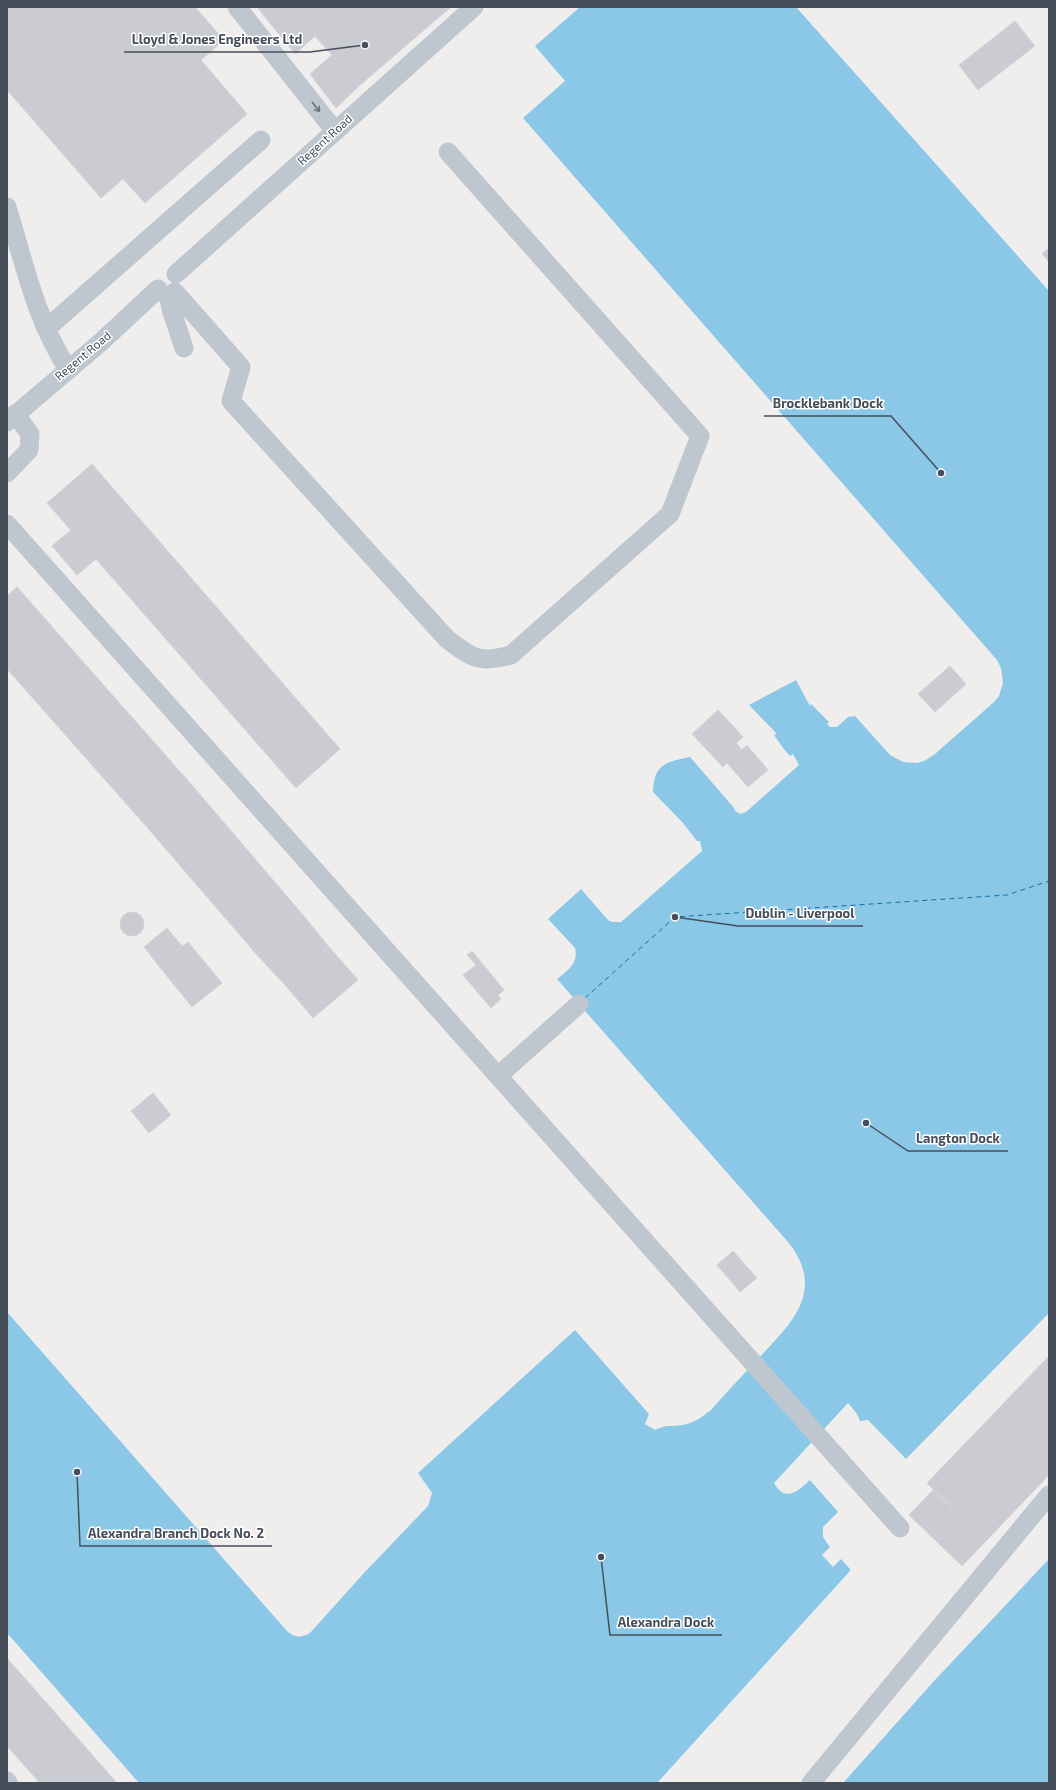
<svg xmlns="http://www.w3.org/2000/svg" width="1056" height="1790" font-family="'Exo 2',sans-serif">
<style>
.water{fill:#8bc8e8}
.lines{fill:none;stroke-linecap:round;stroke-linejoin:round}
.ferry{stroke:#1170a3;stroke-width:1;stroke-dasharray:5 4;stroke-linecap:butt}
.building{fill:#caccd2;stroke:#d2d3d9}
.minor{stroke:#bec6cf;stroke-width:19}
.oneway{stroke:#6a727d}
.labels{text-anchor:middle;stroke-width:3;stroke-linejoin:round;paint-order:stroke}
.street-label{font-size:12px;fill:#464e5a;stroke:#fff}
.leader{fill:none;stroke:#464e5a;stroke-width:1.5}
.callout-dot{fill:#464e5a;stroke:#fff;stroke-width:1.5}
.callout-label{font-size:13px;text-anchor:middle;font-weight:bold;fill:#464e5a;stroke:#fff;stroke-width:3;stroke-linejoin:round;paint-order:stroke}
</style>
<rect width="100%" height="100%" fill="#f0eeed"/>
<g class="water">
<path d="M580 7H796L1049 291V1313L906 1459 868 1420 860 1421 857 1414 848 1403 774 1483C785 1503 798 1491 810 1480L838 1512 823 1527V1537L830 1547 822 1555 833 1567 841 1559 850 1569V1571L657 1783H139L7 1633V1312L287 1631C295 1638 302 1638 310 1633L364 1573 428 1506 432 1493 418 1473 575 1330 649 1414 645 1424 655 1430C666 1424 672 1427 683 1425 694 1423 702 1417 711 1410 725 1394 740 1378 755 1362 789 1326 828 1292 788 1242L557 979C568 970 579 963 575 948L548 919 581 889 608 920 612 922H621L702 851 700 841H697L683 823 653 792C654 764 666 762 690 757L735 809 734 810 740 814 746 812 799 765 793 754 790 756 783 748 774 735 777 734 749 705 796 680 810 706 811 704 829 722 827 724 830 727H837L848 717 855 716 890 755 903 762 917 763 924 761 935 754 994 702 999 696 1003 683 1001 668 997 660 523 118 565 81 535 46Z"/>
<polygon points="1049,1559 1049,1783 843,1783 934,1681"/>
</g>
<g class="lines">
<polyline class="ferry" points="585,998 675,917 1007,895 1049,881"/>
</g>
<g class="building">
<polygon points="7,7 195,7 224,40 201,60 247,114 145,203 123,179 101,198 7,90"/>
<polygon points="257,7 451,7 359,86 315,36 295,54"/>
<polygon points="1015,21 1035,46 978,90 959,65"/>
<polygon points="332,55 359,86 336,108 310,74"/>
<polygon points="1049,248 1049,262 1042,254"/>
<polygon points="92,464 340,749 296,788 47,503"/>
<polygon points="71,530 96,559 77,575 52,546"/>
<polygon points="17,587 191,784 145,825 7,669 7,596"/>
<polygon points="950,666 966,684 935,712 918,694"/>
<polygon points="718,710 743,737 736,743 742,750 723,767 692,734"/>
<polygon points="747,745 768,770 748,787 727,763"/>
<polygon points="191,784 303,915 257,955 145,825"/>
<circle cx="132" cy="924" r="12"/>
<polygon points="303,915 329,947 285,985 257,955"/>
<polygon points="167,928 182,946 158,965 144,947"/>
<polygon points="188,942 222,983 192,1007 158,965"/>
<polygon points="329,947 358,980 313,1018 285,985"/>
<polygon points="472,951 504,990 498,995 501,999 491,1008 463,975 476,965 467,955"/>
<polygon points="153,1093 171,1115 149,1133 131,1111"/>
<polygon points="733,1251 757,1278 740,1292 717,1265"/>
<polygon points="1049,1356 1049,1475 986,1541 927,1483"/>
<polygon points="933,1490 986,1541 962,1566 909,1515"/>
<polygon points="7,1658 117,1783 40,1783 7,1746"/>
</g>
<g class="lines">
<g class="minor">
<polyline points="237,7 335,131"/>
<path d="M7 207C24 262 36 321 68 369"/>
<polyline points="176,274 474,7"/>
<path d="M175 292 241 367 231 401 447 639C472 658 479 664 511 655L670 514 700 436 448 152"/>
<polyline points="168,295 172,312 184,348"/>
<polyline points="46,329 261,140"/>
<polyline points="7,422 101,342 158,289"/>
<polyline points="7,473 29,450 30,434 15,414"/>
<polyline points="7,524 900,1528"/>
<polyline points="499,1075 579,1004"/>
<polyline points="7,1781 8,1783"/>
<polyline points="811,1783 1049,1495"/>
</g>
</g>
<defs><path id="oneway-shaft" d="M-6 0H5M1.5-3L5.5 0L1.5 3" fill="none" stroke-width="1.6" stroke-linecap="round" stroke-linejoin="round"/></defs>
<use class="oneway" href="#oneway-shaft" transform="translate(316 107) rotate(52)"/>
<g class="labels">
<g class="street-label">
<text transform="translate(325 140) rotate(-42)" y="4">Regent Road</text>
<text transform="translate(83 356) rotate(-40)" y="4">Regent Road</text>
</g>
</g>
<path class="leader" d="M365 45L310 52H124M941 473L891 416H764M675 917L738 926H863M866 1123L908 1151H1008M77 1472L80 1546H272M601 1557L610 1635H722"/>
<g class="callout-dot">
<circle cx="365" cy="45" r="4"/>
<circle cx="941" cy="473" r="4"/>
<circle cx="675" cy="917" r="4"/>
<circle cx="866" cy="1123" r="4"/>
<circle cx="77" cy="1472" r="4"/>
<circle cx="601" cy="1557" r="4"/>
</g>
<g class="callout-label">
<text x="217" y="44">Lloyd &amp; Jones Engineers Ltd</text>
<text x="828" y="408">Brocklebank Dock</text>
<text x="800" y="918">Dublin - Liverpool</text>
<text x="958" y="1143">Langton Dock</text>
<text x="176" y="1538">Alexandra Branch Dock No. 2</text>
<text x="666" y="1627">Alexandra Dock</text>
</g>
<rect width="1056" height="1790" fill="none" stroke="#464e5a" stroke-width="16"/>
</svg>
